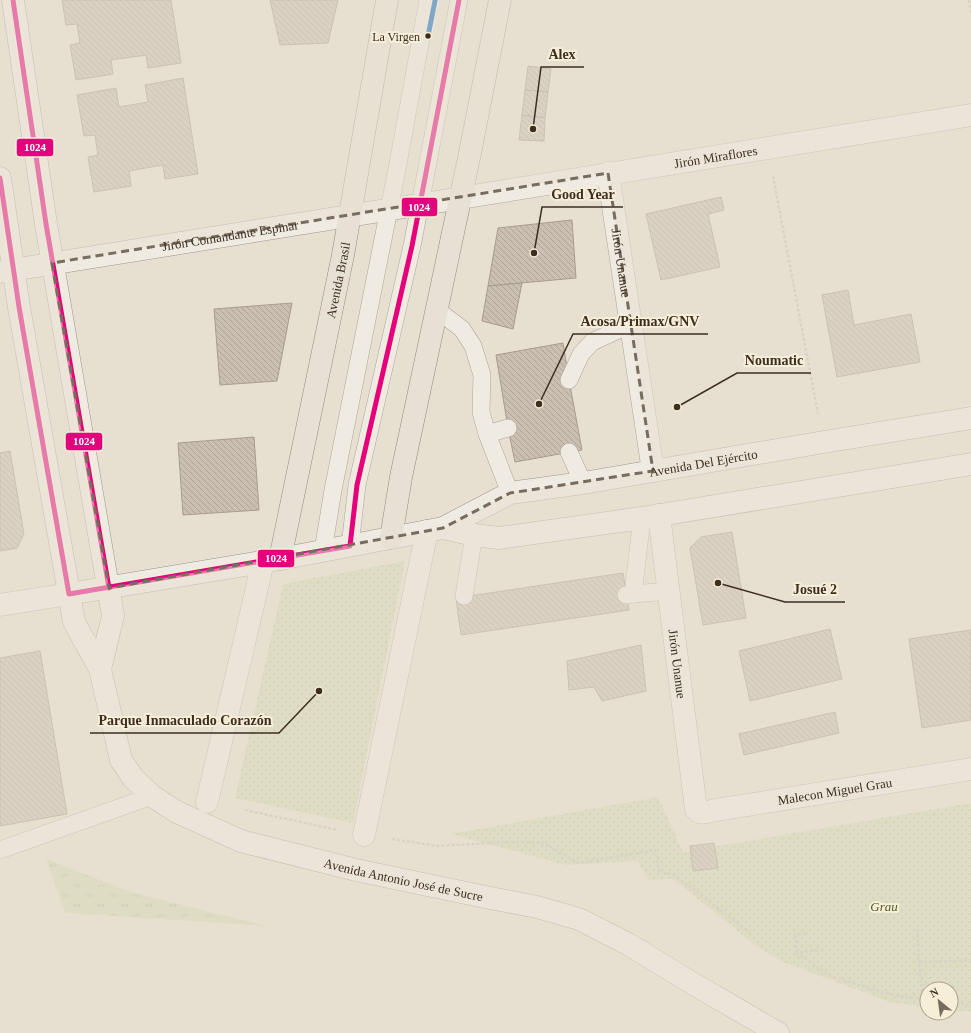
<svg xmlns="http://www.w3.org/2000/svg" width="971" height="1033" font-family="'Times New Roman',serif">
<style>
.grass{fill:url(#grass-tufts)}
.park{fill:url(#park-dots)}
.building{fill:url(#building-back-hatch);stroke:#a89c90}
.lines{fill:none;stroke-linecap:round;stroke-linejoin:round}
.service-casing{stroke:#ada599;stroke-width:18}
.pedestrian-casing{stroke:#ada599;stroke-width:23}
.minor-casing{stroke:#ada599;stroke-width:23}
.secondary-casing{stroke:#9c958a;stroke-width:23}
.primary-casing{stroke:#928b80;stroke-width:23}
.path{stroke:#c8c2b9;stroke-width:2.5;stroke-dasharray:3 2;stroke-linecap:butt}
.service{stroke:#efebe3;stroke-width:17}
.pedestrian{stroke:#efebe3;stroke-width:22}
.minor{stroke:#efebe3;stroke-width:22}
.secondary{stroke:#efebe3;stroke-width:22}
.primary{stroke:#e6e1d4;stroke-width:22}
.bus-1-casing{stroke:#f7eed8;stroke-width:8}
.bus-2-casing{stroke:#f7eed8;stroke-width:8}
.bus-1{stroke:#e5007d;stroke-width:5}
.bus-2{stroke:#0065bd;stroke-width:5}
.marked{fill:none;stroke:#786c5e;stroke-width:3;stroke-dasharray:8 5;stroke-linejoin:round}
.bus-dot{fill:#3d2e20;stroke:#f7eed8;stroke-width:1.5}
.labels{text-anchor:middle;stroke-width:4;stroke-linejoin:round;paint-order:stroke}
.bus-label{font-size:12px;fill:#3d2e20;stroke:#f7eed8;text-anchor:end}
.street-label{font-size:13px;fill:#3d2e20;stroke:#f7eed8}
.park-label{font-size:13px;font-style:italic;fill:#4d5a26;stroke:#f7eed8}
.leader{fill:none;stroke:#3d2e20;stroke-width:1.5}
.callout-dot{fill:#3d2e20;stroke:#f7eed8;stroke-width:1.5}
.callout-label{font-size:14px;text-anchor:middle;font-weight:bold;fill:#3d2e20;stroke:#f7eed8;stroke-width:4;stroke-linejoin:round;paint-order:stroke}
.line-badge{stroke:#f7eed8;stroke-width:1.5}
.badge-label{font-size:11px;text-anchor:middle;font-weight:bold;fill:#fff}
</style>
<defs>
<pattern id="grass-tufts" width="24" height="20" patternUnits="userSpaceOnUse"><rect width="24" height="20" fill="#d6d7b3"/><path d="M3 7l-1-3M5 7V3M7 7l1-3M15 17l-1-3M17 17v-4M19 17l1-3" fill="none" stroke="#b9b99a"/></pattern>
<pattern id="park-dots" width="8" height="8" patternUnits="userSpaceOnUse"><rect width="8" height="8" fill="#d6d7b3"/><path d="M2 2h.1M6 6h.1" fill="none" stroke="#b9b99a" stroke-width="1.8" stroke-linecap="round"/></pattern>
<pattern id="building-back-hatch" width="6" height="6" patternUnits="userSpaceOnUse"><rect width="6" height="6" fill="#cbbfb2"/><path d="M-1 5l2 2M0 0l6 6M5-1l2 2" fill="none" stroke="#afa499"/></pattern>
</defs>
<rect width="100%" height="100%" fill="#e7e0d1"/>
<polygon class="grass" points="46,859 134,893 267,926 65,913"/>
<g class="park">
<polygon points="405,561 353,823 235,798 283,584"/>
<polygon points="658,797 683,852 971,803 971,1012 951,1010 951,989 927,989 927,1007 892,1003 783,962 759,948 673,879 648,880 638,861 566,865 451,834"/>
</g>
<g class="building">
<polygon points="62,0 171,0 181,63 148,68 146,55 111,60 113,74 76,80 70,45 80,43 77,24 66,25"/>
<polygon points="270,0 338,0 328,43 280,45"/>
<polygon points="528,66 551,69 548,92 525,90"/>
<polygon points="183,78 198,174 165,179 163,165 129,171 131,186 94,192 88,157 98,155 95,135 84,136 77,95 116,88 119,107 148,102 145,85"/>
<polygon points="525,90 548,92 545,118 522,115"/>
<polygon points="522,115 545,118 544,141 519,140"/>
<polygon points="721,197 724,210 708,214 720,267 661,280 646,214"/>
<polygon points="572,220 576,278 488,286 498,228"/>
<polygon points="522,283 513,329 482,321 488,286"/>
<polygon points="848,290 854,325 911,314 920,362 837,377 822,295"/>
<polygon points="292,303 277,381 220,385 214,309"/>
<polygon points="563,343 569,380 582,450 515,462 508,428 496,355"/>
<polygon points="254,437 259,510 183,515 178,443"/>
<polygon points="10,451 24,534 17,548 0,551 0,453"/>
<polygon points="732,532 746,618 703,625 690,548 701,537"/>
<polygon points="623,573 629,610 461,635 456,598"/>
<polygon points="830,629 842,679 750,701 739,651"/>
<polygon points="971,630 971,720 922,728 909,639"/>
<polygon points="641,645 646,691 602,701 594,687 569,690 567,661"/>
<polygon points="40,651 67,814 0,826 0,658"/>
<polygon points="835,712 839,733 744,755 739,734"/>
<polygon points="714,843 718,868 693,871 690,846"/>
</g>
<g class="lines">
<g class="service-casing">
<g id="service">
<polyline points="437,310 462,329 473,346 482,375 481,412 487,434 510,493"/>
<polyline points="569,380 581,354 592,342 631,324"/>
<polyline points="487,434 508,428"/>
<polyline points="569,452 583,483"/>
<polyline points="350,546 357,485 412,246 459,0"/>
<polyline points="323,551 333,490 397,169 428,0"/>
<polyline points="633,594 668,591"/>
<polyline points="626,595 633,594 642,518"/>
<polyline points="464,596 474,535"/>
<polyline points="0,850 152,796"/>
</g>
</g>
<g class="pedestrian-casing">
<g id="pedestrian">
<polyline points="207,802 263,562"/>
<polyline points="364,835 427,531"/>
</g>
</g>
<g class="minor-casing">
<g id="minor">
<path id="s1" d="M608 173 653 471"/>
<path id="s2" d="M461 198 971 115"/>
<path id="s3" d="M659 515 696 809C701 816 709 811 716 810L971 769"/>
<polyline points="0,605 69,594"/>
</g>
</g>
<g class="secondary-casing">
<g id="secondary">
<polyline points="13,0 46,224 113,616 100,669"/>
<path id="s4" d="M0 178 19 307 74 622 100 669 121 760 133 778 152 796 177 812 241 841 356 870 485 897 537 907 579 919 628 944 692 983 778 1033"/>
<path id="s5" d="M0 272 461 198"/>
<polyline points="443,528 474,535 499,538 642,518 971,464"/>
<path id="s6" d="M69 594 280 559 443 528 510 493 583 483 824 442 971 418"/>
</g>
</g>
<g class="primary-casing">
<g id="primary">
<polyline points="391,538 401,477 470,153 500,0"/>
<path id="s7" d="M280 559 343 255 387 0"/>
</g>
</g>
<g class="path">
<polyline points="969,0 971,13"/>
<polyline points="773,176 818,414"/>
<polyline points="245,810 338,830"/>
<polyline points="392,839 438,846 510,842 543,843 578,863 655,850 659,871 676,876 749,932"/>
<polyline points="917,929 922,998"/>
<polyline points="818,950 797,953 829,976 897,996 927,999"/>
<polyline points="797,953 795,936 808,932"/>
<polyline points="919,962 971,960"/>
<polyline points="951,1002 971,1005"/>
</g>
<use href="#service" class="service"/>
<use href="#pedestrian" class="pedestrian"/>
<use href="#minor" class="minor"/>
<use href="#secondary" class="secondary"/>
<use href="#primary" class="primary"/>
<g class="bus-1-casing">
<g id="bus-1">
<polyline points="13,0 46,224 109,588"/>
<polyline points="0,178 19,307 69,594 350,546 357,485 412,246 459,0"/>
</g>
</g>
<g class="bus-2-casing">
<polyline id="bus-2" points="428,36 435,1"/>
</g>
<use href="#bus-1" class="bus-1"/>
<use href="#bus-2" class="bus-2"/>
</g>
<path d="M0 0H971V1033H0ZM608 173 653 471 510 493 443 528 109 588 52 263Z" fill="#e7e0d1" fill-opacity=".55" fill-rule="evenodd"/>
<path class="marked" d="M608 173 653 471 510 493 443 528 109 588 52 263Z"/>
<circle class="bus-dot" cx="428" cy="36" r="3.5"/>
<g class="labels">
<g class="bus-label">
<text x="420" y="41">La Virgen</text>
</g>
<g class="street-label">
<text dy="5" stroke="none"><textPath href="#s2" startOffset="258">Jirón Miraflores</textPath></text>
<text dy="5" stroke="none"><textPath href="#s5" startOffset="233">Jirón Comandante Espinar</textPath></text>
<text dy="5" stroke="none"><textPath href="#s1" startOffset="91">Jirón Unanue</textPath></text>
<text dy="5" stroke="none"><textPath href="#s7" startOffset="285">Avenida Brasil</textPath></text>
<text dy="5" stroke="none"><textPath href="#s6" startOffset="651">Avenida Del Ejército</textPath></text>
<text dy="5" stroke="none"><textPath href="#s3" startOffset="150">Jirón Unanue</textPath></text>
<text dy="5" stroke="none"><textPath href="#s3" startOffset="438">Malecon Miguel Grau</textPath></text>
<text dy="5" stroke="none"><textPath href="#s4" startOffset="912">Avenida Antonio José de Sucre</textPath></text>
</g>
<g class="park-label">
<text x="884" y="911">Grau</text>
</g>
</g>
<path class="leader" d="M533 129L541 67H584M534 253L542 207H623M539 404L573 334H708M677 407L737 373H811M718 583L785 602H845M319 691L279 733H90"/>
<g class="callout-dot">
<circle cx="533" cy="129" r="4"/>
<circle cx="534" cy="253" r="4"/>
<circle cx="539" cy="404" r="4"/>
<circle cx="677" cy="407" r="4"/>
<circle cx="718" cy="583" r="4"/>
<circle cx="319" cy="691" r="4"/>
</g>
<g class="callout-label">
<text x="562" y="59">Alex</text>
<text x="583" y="199">Good Year</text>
<text x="640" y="326">Acosa/Primax/GNV</text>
<text x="774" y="365">Noumatic</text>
<text x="815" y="594">Josué 2</text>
<text x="185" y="725">Parque Inmaculado Corazón</text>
</g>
<g class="line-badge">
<rect x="16" y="138" width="38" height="19" rx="4" fill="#e5007d"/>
<rect x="401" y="197" width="37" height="20" rx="4" fill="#e5007d"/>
<rect x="65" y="432" width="38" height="19" rx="4" fill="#e5007d"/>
<rect x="257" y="549" width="38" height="19" rx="4" fill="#e5007d"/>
</g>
<g class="badge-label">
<text x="35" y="151">1024</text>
<text x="419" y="211">1024</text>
<text x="84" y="445">1024</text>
<text x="276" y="562">1024</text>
</g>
<g transform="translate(939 1001) rotate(331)"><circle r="19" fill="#f7eed8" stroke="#ada18e"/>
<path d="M0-3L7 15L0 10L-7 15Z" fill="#786c5e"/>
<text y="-6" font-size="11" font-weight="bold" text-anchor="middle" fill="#3d2e20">N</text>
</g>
</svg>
